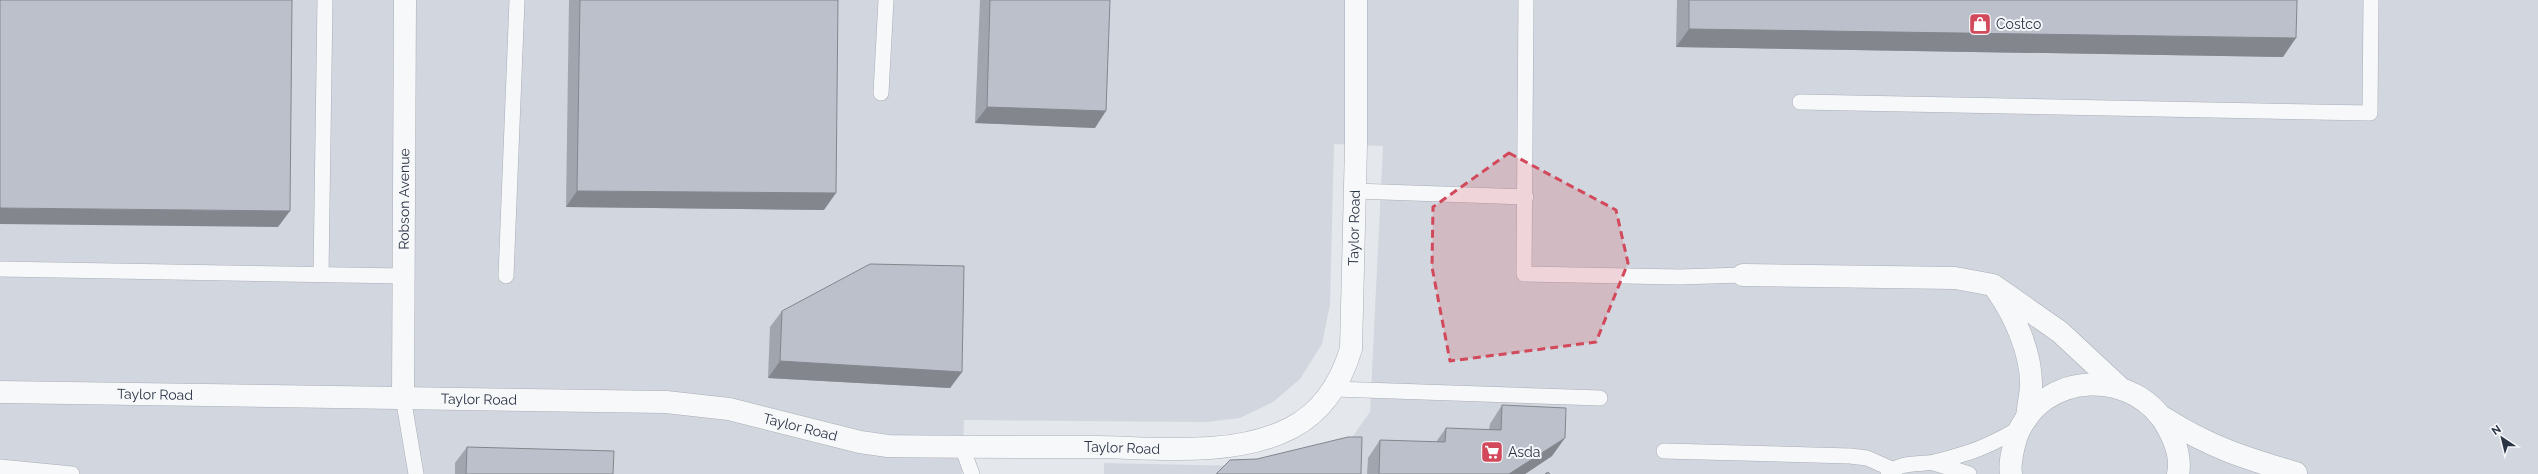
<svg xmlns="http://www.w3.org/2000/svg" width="2538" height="474" font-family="Raleway,sans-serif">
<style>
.built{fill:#d2d6de}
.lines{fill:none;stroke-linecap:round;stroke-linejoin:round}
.lane-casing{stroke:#a9aeb7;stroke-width:16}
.street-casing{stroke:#a9aeb7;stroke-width:23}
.lane{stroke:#f7f8fa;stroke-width:15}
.street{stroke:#f7f8fa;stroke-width:22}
.wall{fill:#a1a5ae}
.shaded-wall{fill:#83868d}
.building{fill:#bbc0ca;stroke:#83868d}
.marked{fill:#d1495b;fill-opacity:0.2;stroke:#d1495b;stroke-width:3;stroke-dasharray:8 5;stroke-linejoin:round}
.labels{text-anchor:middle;stroke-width:4;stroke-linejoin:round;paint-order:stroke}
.poi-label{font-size:14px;fill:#2b3445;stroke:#f4f6f9;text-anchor:start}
.street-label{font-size:14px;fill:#2b3445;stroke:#f4f6f9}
</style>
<rect width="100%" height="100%" fill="#e4e7ec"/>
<polygon class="built" points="0,0 2538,0 2538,474 1104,474 1104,463 1242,466 1350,440 1370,412 1383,146 1334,144 1330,305 1322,344 1300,379 1273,402 1240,418 1207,422 964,420 962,474 0,474"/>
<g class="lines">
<g class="lane-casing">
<g id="lane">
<polyline points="1526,0 1524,274 1679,277 1743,275"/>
<polyline points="881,93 886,0"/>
<polyline points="1800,102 2370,113 2371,0"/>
<polyline points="1355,191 1526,197"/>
<polyline points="0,269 403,276"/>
<polyline points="321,274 325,0"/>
<polyline points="506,276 517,0"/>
<polyline points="1334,389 1600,398"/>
<polyline points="403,397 416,474"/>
<polyline points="962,447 972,474"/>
<polyline points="1664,451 1850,456 1867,458 1892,469"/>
<polyline points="1934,463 1969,474"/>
<polyline points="0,467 72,474"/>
<path d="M1888 474C1901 461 1918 465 1934 462 1945 460 1956 456 1967 453 1986 447 2003 438 2020 428"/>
</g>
</g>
<g class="street-casing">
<g id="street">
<polyline points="1743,275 1955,278 1993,285 2060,332 2118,386"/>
<path d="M1996 289C2015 316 2032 354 2031 387 2030 397 2028 408 2027 418"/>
<path id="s1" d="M0 392 666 402 729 409 860 442 888 446C957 447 1027 447 1097 447 1158 448 1235 457 1291 428 1322 412 1341 382 1351 349L1356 145V0"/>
<path id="s2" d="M403 397 405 0"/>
<path d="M2164 418C2210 447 2244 458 2296 473"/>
<path d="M2011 474C2009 463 2013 449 2016 438 2041 369 2137 367 2169 430 2176 443 2181 460 2178 474"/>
</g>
</g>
<use href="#lane" class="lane"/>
<use href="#street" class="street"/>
</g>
<g class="wall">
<polygon points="569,0 838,0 824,210 566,207"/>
<polygon points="980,0 1110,0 1095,128 975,123"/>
<polygon points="1677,0 2297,0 2283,57 1676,47"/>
<polygon points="782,311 962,372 950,388 768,378 770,327"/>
<polygon points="1502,405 1552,456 1525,474 1367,474 1368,458 1380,440 1436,442 1446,428 1489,430 1490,424"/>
<polygon points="467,447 613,474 455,474 455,463"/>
</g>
<g class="shaded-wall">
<polygon points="1689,29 2296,38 2283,57 1676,47"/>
<polygon points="987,107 1106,111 1095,128 975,123"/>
<polygon points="577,191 836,193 824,210 566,207"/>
<polygon points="0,208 290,211 278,227 0,224"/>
<polygon points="780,361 962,372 950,388 768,378"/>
<polygon points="1565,438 1552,456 1525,474 1509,474"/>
</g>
<g class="building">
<polygon points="0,0 292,0 290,211 0,208"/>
<polygon points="580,0 838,0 836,193 577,191"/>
<polygon points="990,0 1110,0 1106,111 987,107"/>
<polygon points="1689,0 2297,0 2296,38 1689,29"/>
<polygon points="870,264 964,266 962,372 780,361 782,311"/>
<polygon points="1502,405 1566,408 1565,438 1509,474 1379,474 1380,440 1445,442 1446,428 1501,430"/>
<polygon points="1348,437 1362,437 1361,474 1216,474 1230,460 1257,459"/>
<polygon points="467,447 614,451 613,474 466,474"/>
<polygon points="1548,472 1550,474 1545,474"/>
</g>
<path class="marked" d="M1509 153 1616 210 1628 263 1596 342 1450 361 1432 267 1433 207Z"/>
<defs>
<g id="shop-square" transform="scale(1.15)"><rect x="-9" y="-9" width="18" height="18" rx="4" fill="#d1495b" stroke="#f4f6f9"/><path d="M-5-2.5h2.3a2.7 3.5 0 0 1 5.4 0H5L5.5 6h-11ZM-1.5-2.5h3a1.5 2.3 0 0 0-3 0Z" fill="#fff"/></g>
<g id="supermarket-square" transform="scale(1.15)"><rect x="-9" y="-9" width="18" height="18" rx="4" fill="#d1495b" stroke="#f4f6f9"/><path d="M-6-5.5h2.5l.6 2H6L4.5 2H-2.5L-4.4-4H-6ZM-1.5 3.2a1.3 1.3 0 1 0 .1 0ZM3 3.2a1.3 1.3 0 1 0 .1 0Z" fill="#fff"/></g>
</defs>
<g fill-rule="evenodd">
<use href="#shop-square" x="1980" y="24"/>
<use href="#supermarket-square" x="1492" y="452"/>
</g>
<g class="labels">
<g class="poi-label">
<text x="1996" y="29">Costco</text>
<text x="1508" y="457">Asda</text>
</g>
<g class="street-label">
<text dy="5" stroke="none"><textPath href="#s2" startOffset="198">Robson Avenue</textPath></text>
<text dy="5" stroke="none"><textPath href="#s1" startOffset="1522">Taylor Road</textPath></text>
<text dy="5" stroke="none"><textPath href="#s1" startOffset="155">Taylor Road</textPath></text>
<text dy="5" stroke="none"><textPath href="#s1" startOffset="479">Taylor Road</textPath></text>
<text dy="5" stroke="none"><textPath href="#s1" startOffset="803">Taylor Road</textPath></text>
<text dy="5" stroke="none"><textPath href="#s1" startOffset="1127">Taylor Road</textPath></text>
</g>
</g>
<g transform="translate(2502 438) rotate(325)" stroke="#f4f6f9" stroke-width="3" paint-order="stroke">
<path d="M0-3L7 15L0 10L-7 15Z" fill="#2b3445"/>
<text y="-6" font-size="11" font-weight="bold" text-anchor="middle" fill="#2b3445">N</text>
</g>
</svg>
